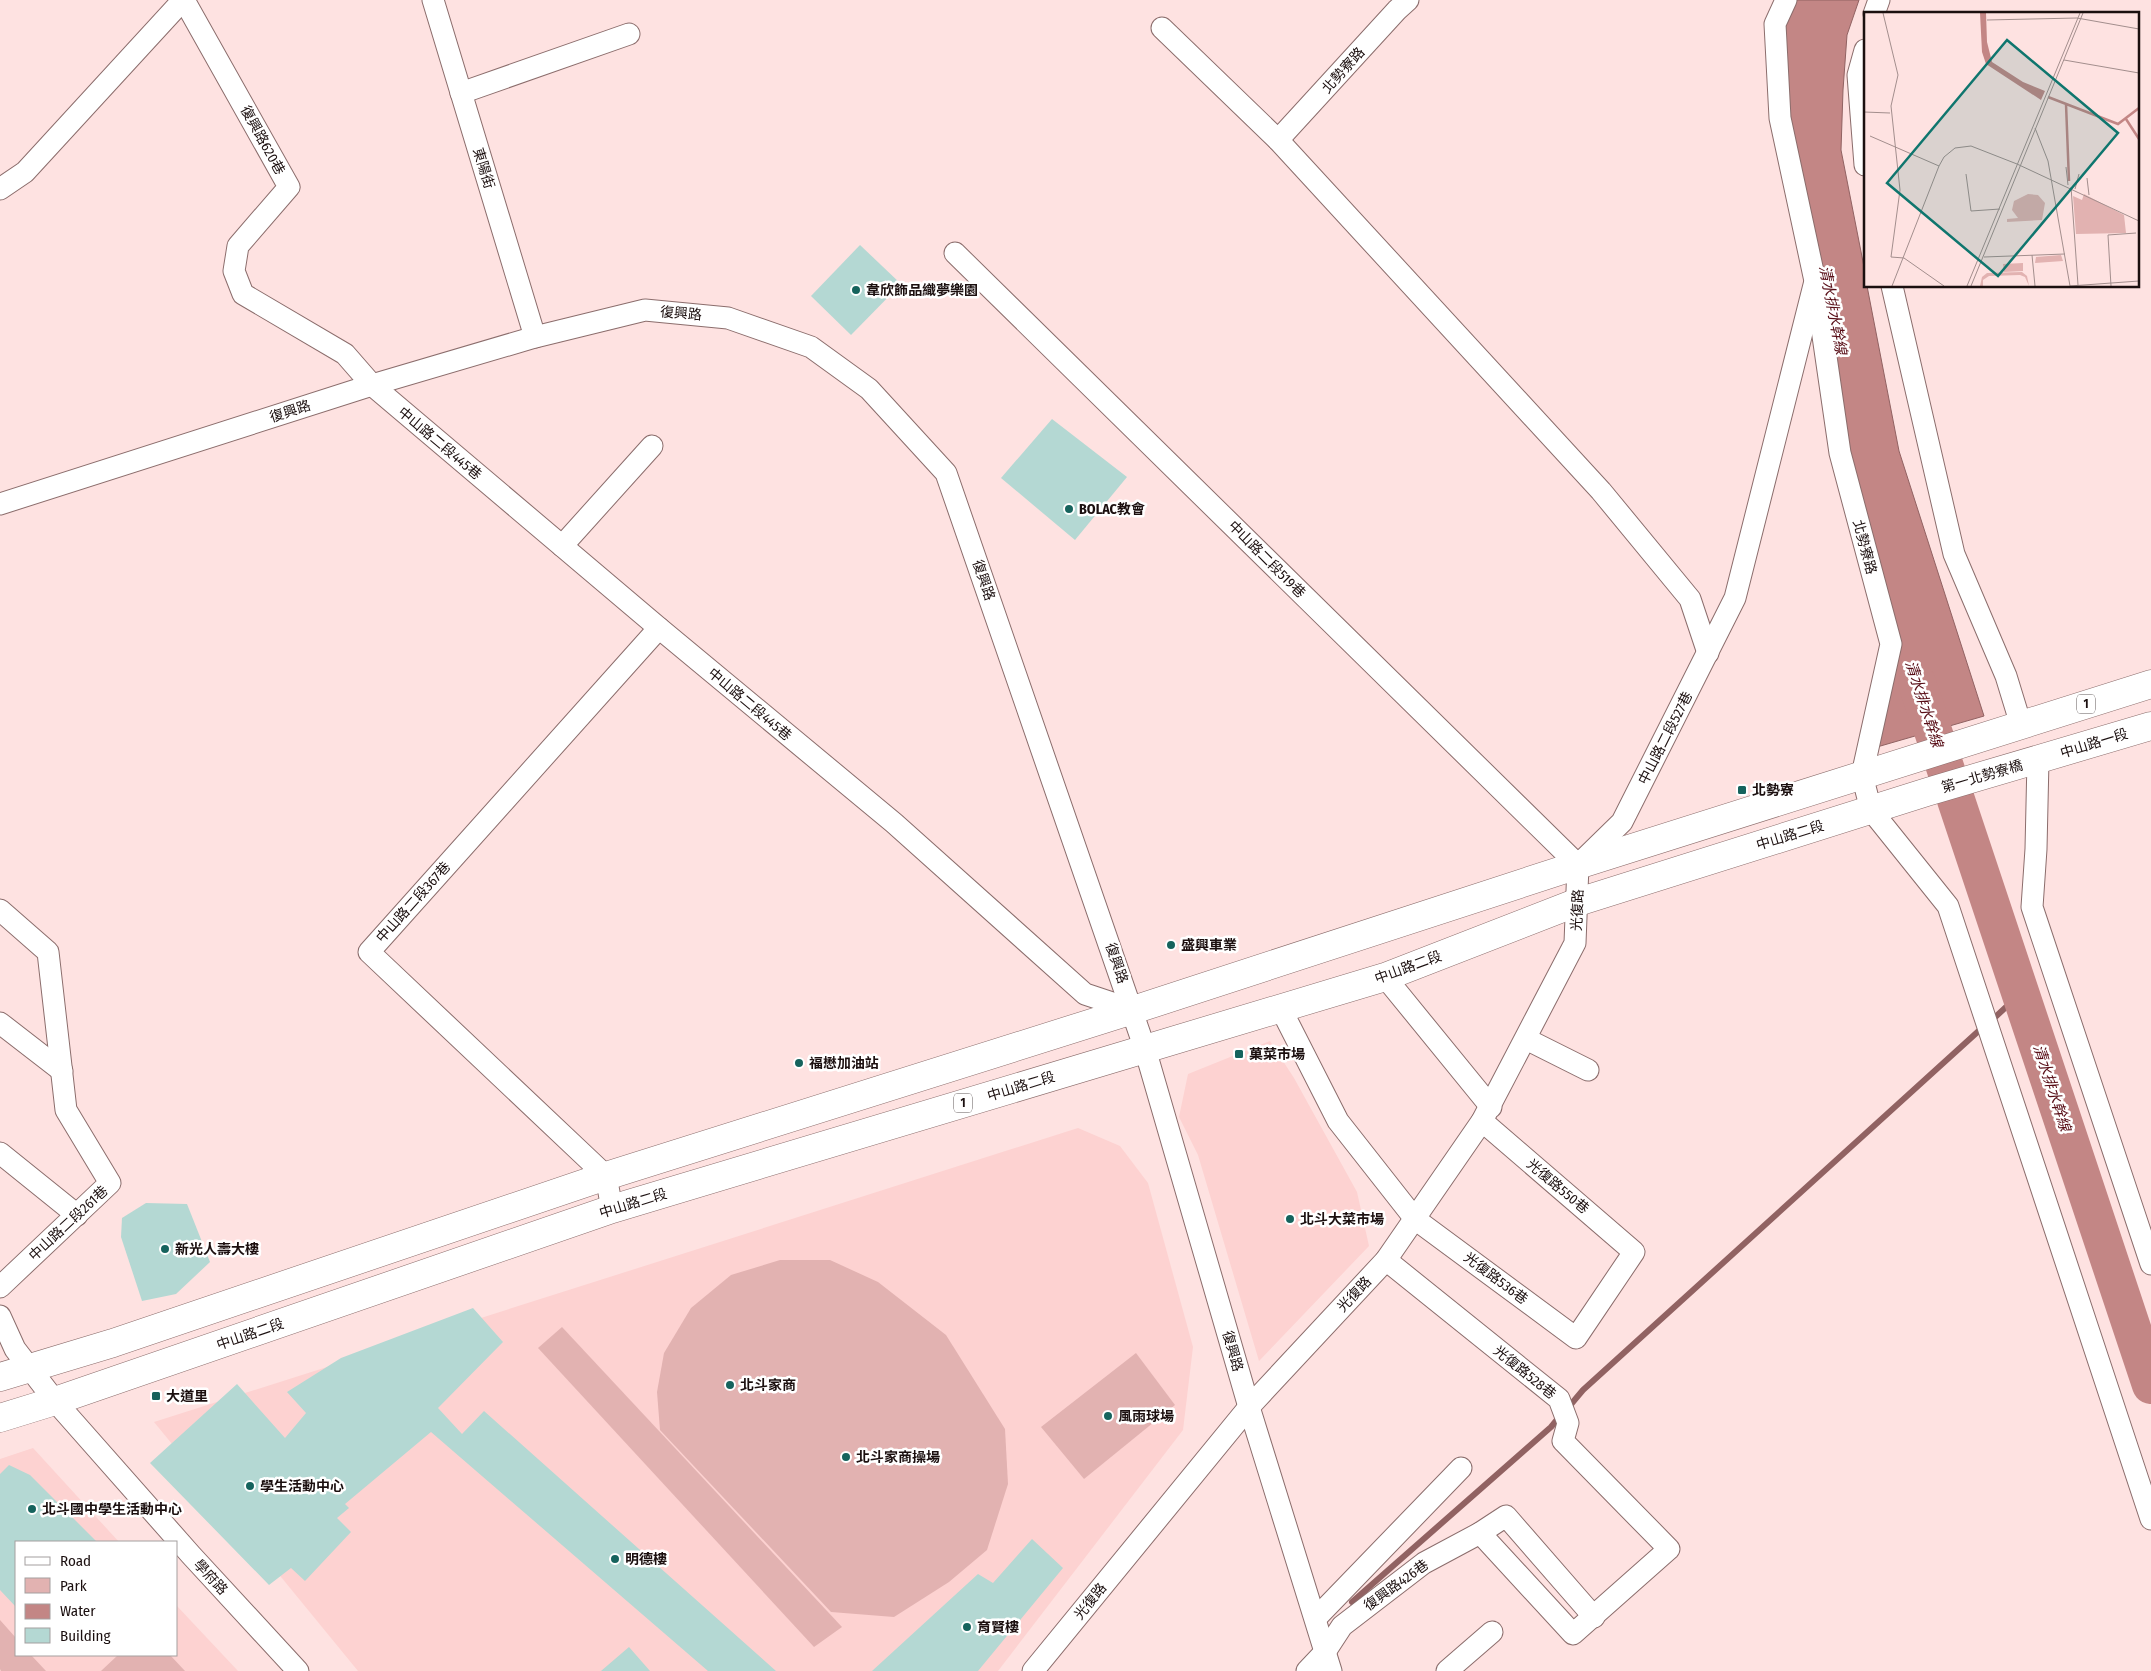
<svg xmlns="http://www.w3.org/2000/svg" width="2151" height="1671" font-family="'Fira Sans Condensed','Noto Sans TC',sans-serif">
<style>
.built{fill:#fdd2d1}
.green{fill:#e2b2b1}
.water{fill:#c38685;stroke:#916262}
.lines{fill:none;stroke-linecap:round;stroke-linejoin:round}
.stream{stroke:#916262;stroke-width:6}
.river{stroke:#c38685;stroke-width:38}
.building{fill:#b4d8d3}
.minor-casing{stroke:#8b6d6c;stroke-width:23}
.major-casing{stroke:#8b6d6c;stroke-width:29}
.minor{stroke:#fff;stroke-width:21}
.major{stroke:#fff;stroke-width:28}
.poi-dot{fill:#16635d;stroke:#fff;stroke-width:2}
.labels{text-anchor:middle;stroke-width:5;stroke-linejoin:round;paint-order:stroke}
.shield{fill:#fff;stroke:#5f5757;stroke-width:1}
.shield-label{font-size:12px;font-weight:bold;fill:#1b0f0f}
.street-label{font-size:14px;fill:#1b0f0f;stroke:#fff}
.poi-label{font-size:14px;font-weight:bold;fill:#1b0f0f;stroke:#fff;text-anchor:start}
.water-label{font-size:15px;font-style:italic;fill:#580e17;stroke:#fff}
.inset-river{fill:none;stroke:#c38685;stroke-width:2.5}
.inset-road{fill:none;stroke:#a38e8d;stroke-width:1}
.view{fill:#0f766e;fill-opacity:0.15;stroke:#0f766e;stroke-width:2.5}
.inset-edge{fill:none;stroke:#1b0f0f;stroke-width:2.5}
</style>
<rect width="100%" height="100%" fill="#fee2e1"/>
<g class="built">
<polygon points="1270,1041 1294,1078 1357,1192 1369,1246 1259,1361 1198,1155 1179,1117 1188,1074"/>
<polygon points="1078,1128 1120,1146 1148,1183 1193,1347 1183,1430 998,1671 358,1671 154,1422"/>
<polygon points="33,1448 119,1542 16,1542 16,1655 176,1655 176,1605 238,1671 0,1671 0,1459"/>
</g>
<g class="green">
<polygon points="780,1260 830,1260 878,1282 946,1335 1005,1429 1008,1484 987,1550 949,1582 894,1617 831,1612 660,1430 657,1392 664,1353 691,1308 731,1275"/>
<polygon points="562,1327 842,1627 814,1647 538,1348"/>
<polygon points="1136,1353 1175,1405 1084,1479 1041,1427"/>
<polygon points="0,1620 16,1638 16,1655 31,1655 46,1671 1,1671 0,1669"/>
<polygon points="118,1655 170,1655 185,1671 101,1671"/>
</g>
<polygon class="water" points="1781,0 1859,0 1847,35 1843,90 1841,150 1865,272 1865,286 1867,286 1899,451 1984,716 1877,747 1886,650 1787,143"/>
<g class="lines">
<g class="stream">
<polyline points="1991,1021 2020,994"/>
<polyline points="1567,1409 1583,1390 1983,1027"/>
<polyline points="1352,1602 1551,1427 1560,1416"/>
</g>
<polyline class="river" points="1917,683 2151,1385"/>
</g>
<g class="building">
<polygon points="860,245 901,284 851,335 811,296"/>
<polygon points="1052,419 1127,477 1075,540 1001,478"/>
<polygon points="146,1203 187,1204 210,1262 176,1294 142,1301 121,1237 122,1218"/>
<polygon points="473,1308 503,1342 438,1408 462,1434 484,1411 776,1671 708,1671 431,1432 345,1504 349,1508 337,1518 351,1532 305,1581 291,1568 269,1585 150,1463 237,1384 285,1438 306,1413 287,1392 341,1358"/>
<polygon points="9,1465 30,1475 97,1542 16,1542 16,1607 0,1590 0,1474"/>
<polygon points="1032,1539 1063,1568 978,1671 872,1671 978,1574 993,1583"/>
<polygon points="629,1647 650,1671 601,1671"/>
</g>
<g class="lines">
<g class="minor-casing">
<g id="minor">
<polyline points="184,0 289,187 238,246 234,271 243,294 345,354 372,385 659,628 894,823 1085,994 1133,1010"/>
<polyline points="433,0 535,337"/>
<polyline points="1874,14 1879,0"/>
<polyline points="1162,28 1278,140 1601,491 1690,599 1708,653"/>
<polyline points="1865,50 1858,75 1865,165"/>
<polyline points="461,93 629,34"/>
<polyline points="1278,140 1397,10 1408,0"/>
<polyline points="0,189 25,172 183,0"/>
<polyline points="955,253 1578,865"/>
<polyline points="1815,281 1840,453 1891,644 1862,775 1871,810 1948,906 2151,1519"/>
<polyline points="1892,286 1954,554 2006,676 2021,725"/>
<polyline points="0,504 372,385 535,337 645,310 728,318 811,347 869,389 946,473 1145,1049 1249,1407 1331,1671"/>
<polyline points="562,546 652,446"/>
<polyline points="2038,760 2036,849 2032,907 2151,1264"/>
<polyline points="1580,863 1622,822 1735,598 1815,281 1780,118 1775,24 1786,0"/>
<polyline points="0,910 48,952 66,1110 110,1183 0,1287"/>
<polyline points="1385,977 1491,1107"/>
<polyline points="1281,1009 1338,1121 1415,1219 1576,1338 1634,1252 1482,1121"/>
<polyline points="0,1023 62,1071"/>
<polyline points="1526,1039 1588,1070"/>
<polyline points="0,1153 77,1215"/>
<polyline points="612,1209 606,1176 369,952 659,628"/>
<polyline points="1386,1260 1559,1399 1568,1423 1563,1441 1669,1549 1573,1634 1480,1533"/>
<polyline points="0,1316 15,1349 55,1401 191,1555 298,1671"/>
<polyline points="1316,1618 1461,1468"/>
<polyline points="1033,1671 1249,1407 1386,1260 1482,1121 1575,943 1578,865"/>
<polyline points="1307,1671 1325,1652 1342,1626 1424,1563 1480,1533 1506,1516 1594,1617"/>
<polyline points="1447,1671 1492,1632"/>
</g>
</g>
<g class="major-casing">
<g id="major">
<polyline points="0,1377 113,1343 606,1176 1133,1010 1578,865 2151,684"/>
<polyline points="0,1418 55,1401 612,1209 1385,977 1578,902 1927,792 2151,726"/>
</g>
</g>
<use href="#minor" class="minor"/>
<use href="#major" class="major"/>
</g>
<g class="poi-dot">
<circle cx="856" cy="290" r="5"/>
<circle cx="1069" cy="509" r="5"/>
<rect x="1737" y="785" width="10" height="10" rx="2.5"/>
<circle cx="1171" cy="945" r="5"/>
<rect x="1234" y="1049" width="10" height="10" rx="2.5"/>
<circle cx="799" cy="1063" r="5"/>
<circle cx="1290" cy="1219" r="5"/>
<circle cx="165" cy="1249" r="5"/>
<circle cx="730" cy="1385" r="5"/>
<rect x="151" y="1391" width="10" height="10" rx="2.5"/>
<circle cx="1108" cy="1416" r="5"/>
<circle cx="846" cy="1457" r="5"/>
<circle cx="250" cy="1486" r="5"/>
<circle cx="32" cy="1509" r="5"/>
<circle cx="615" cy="1559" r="5"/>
<circle cx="967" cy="1627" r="5"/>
</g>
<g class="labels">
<g class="shield">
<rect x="2077" y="694.5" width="18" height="19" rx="4"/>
<rect x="954" y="1093.5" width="18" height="19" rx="4"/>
</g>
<g class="shield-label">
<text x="2086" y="708">1</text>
<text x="963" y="1107">1</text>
</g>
<g class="street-label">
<text transform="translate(1343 70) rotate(-48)" y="5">北勢寮路</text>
<text transform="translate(263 140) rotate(61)" y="5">復興路620巷</text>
<text transform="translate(484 168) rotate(73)" y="5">東陽街</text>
<text transform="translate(681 313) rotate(5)" y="5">復興路</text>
<text transform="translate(290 411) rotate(-18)" y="5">復興路</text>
<text transform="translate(440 443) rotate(40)" y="5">中山路二段445巷</text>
<text transform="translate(1865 547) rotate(75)" y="5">北勢寮路</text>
<text transform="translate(1267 559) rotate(45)" y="5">中山路二段519巷</text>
<text transform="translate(984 580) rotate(71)" y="5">復興路</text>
<text transform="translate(750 704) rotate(40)" y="5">中山路二段445巷</text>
<text transform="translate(1665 738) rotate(-63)" y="5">中山路二段527巷</text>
<text transform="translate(2094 743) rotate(-17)" y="5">中山路一段</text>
<text transform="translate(1982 776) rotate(-16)" y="5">第一北勢寮橋</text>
<text transform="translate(1790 835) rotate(-17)" y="5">中山路二段</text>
<text transform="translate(413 902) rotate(-48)" y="5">中山路二段367巷</text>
<text transform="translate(1577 910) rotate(-87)" y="5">光復路</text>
<text transform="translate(1117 963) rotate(71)" y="5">復興路</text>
<text transform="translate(1408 967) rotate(-20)" y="5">中山路二段</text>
<text transform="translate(1021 1086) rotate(-17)" y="5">中山路二段</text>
<text transform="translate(1558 1186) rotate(40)" y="5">光復路550巷</text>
<text transform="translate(633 1203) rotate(-17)" y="5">中山路二段</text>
<text transform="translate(68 1223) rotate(-43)" y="5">中山路二段261巷</text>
<text transform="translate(1496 1278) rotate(37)" y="5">光復路536巷</text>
<text transform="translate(1354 1294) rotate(-47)" y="5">光復路</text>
<text transform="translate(250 1334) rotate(-19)" y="5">中山路二段</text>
<text transform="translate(1233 1351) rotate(74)" y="5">復興路</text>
<text transform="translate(1525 1372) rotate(39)" y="5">光復路528巷</text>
<text transform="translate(211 1577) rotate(47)" y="5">學府路</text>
<text transform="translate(1396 1585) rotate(-36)" y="5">復興路426巷</text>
<text transform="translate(1090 1601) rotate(-51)" y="5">光復路</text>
</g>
<g class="poi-label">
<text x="866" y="295">韋欣飾品織夢樂園</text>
<text x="1079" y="514">BOLAC教會</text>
<text x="1752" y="795">北勢寮</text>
<text x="1181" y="950">盛興車業</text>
<text x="1249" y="1059">菓菜市場</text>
<text x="809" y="1068">福懋加油站</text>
<text x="1300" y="1224">北斗大菜市場</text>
<text x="175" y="1254">新光人壽大樓</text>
<text x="740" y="1390">北斗家商</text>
<text x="166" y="1401">大道里</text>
<text x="1118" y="1421">風雨球場</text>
<text x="856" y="1462">北斗家商操場</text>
<text x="260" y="1491">學生活動中心</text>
<text x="42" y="1514">北斗國中學生活動中心</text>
<text x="625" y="1564">明德樓</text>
<text x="977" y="1632">育賢樓</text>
</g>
<g class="water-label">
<text transform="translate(1833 310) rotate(79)" y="5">清水排水幹線</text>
<text transform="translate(1924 704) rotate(72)" y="5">清水排水幹線</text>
<text transform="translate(2052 1088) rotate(72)" y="5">清水排水幹線</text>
</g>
</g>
<g transform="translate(1864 12)">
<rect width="275" height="275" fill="#fee2e1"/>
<path d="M164 182 174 183 181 191 178 208 143 210V207L154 206 148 198 150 189ZM220 182 260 203 262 221 212 222 209 184 218 188ZM197 243 199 249 171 251 172 245ZM159 251V259L140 260 139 252ZM158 260 163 264 165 274 161 265 156 263 125 264 119 268V274H116L118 265 123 261Z" fill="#e2b2b1"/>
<path d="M116 1H122L123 30 128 50 159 70 181 79 177 88 122 52 118 40Z" fill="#c38685"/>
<path class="inset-river" d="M184 85 254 112 275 96M202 92 205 169M262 107 275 127"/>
<path class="inset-road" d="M19 1 34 63 27 94 36 178 27 245 40 246 80 274M123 8 213 6 275 17M200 48 275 61M0 100 26 101M171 116 184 149 206 274M6 124 75 154M202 155 204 173M102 162 107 199 136 197M223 166 225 183M207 175 214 273M211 177 215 162M168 243 171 274M120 245 201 242M28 274 75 154 80 145 91 136 107 134 153 152 275 209M103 274 216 1M107 274 219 1M206 274 275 269M247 274 244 223 272 221"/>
<path class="view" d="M143 28 254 121 134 264 23 171Z"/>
<rect width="275" height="275" class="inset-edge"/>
</g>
<rect x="15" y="1541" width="162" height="115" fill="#ffffff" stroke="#a49f9f"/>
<rect x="25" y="1557" width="25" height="8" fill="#ffffff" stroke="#a49f9f"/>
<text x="60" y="1566" font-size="15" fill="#1b0f0f">Road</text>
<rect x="25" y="1578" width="25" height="15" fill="#e2b2b1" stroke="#a49f9f"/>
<text x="60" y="1591" font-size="15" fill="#1b0f0f">Park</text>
<rect x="25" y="1604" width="25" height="15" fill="#c38685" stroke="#a49f9f"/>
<text x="60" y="1616" font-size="15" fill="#1b0f0f">Water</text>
<rect x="25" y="1628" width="25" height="15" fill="#b4d8d3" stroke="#a49f9f"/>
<text x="60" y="1641" font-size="15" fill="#1b0f0f">Building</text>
</svg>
